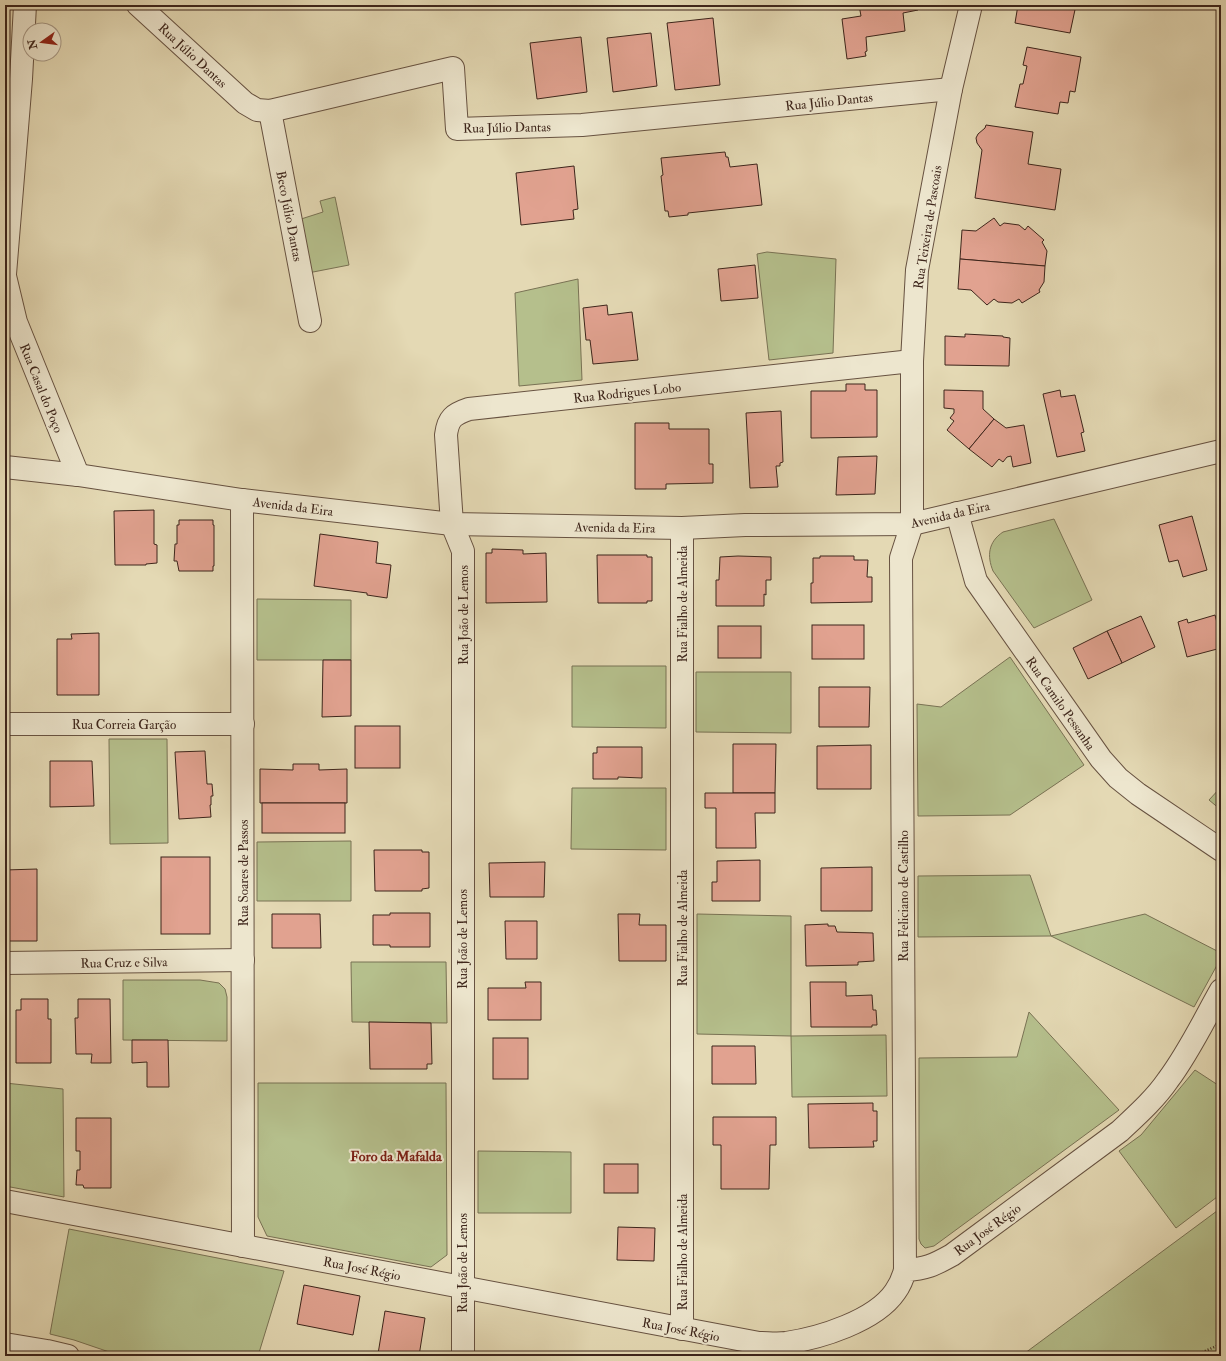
<svg xmlns="http://www.w3.org/2000/svg" width="1226" height="1361" font-family="'IM FELL Double Pica',serif">
<style>
.green{fill:#b5bf8c;stroke:#797254}
.building{fill:#e1a290;stroke:#3d251b}
.lines{fill:none;stroke-linecap:round;stroke-linejoin:round}
.minor-casing{stroke:#675241;stroke-width:24}
.path{stroke:#3d251b;stroke-width:2.5;stroke-dasharray:1 2;stroke-linecap:butt}
.minor{stroke:#ede6ce;stroke-width:22}
.labels{text-anchor:middle;stroke-width:4;stroke-linejoin:round;paint-order:stroke}
.street-label{font-size:13px;fill:#3d251b;stroke:#ede6ce}
.neighbourhood-label{font-size:14px;font-weight:bold;fill:#7a1f14;stroke:#ede6ce}
</style>
<rect width="100%" height="100%" fill="#e4d9b4"/>
<filter id="stains"><feTurbulence type="fractalNoise" baseFrequency=".005" numOctaves="4"/><feColorMatrix values="0 0 0 0 .2 0 0 0 0 .09 0 0 0 0 .02 0 0 0 .5 -.17"/></filter>
<radialGradient id="worn" r=".72"><stop offset=".6" stop-color="#630" stop-opacity="0"/><stop offset="1" stop-color="#630" stop-opacity=".3"/></radialGradient>
<g class="green">
<polygon points="335,197 349,265 308,273 298,220 323,212 320,201"/>
<polygon points="767,252 836,259 833,353 769,360 757,254"/>
<polygon points="578,279 582,380 519,386 515,293"/>
<path d="M1054 519 1092 600 1034 628 993 571C987 556 988 542 1003 532Z"/>
<polygon points="257,599 351,600 351,660 257,660"/>
<polygon points="1010,657 1084,765 1010,815 918,816 917,704 941,707"/>
<polygon points="572,666 666,666 666,728 572,727"/>
<polygon points="696,672 791,672 791,733 696,732"/>
<polygon points="109,739 167,739 168,843 110,844"/>
<polygon points="1221,787 1221,810 1209,800"/>
<polygon points="572,788 666,788 666,850 571,849"/>
<polygon points="351,841 351,901 257,901 257,842"/>
<polygon points="1030,875 1051,936 1145,914 1221,953 1221,958 1194,1007 1051,936 918,937 918,876"/>
<polygon points="697,914 791,916 791,1036 886,1035 887,1096 792,1097 791,1036 697,1034"/>
<polygon points="351,962 446,962 447,1023 352,1022"/>
<polygon points="123,980 200,980 219,983 225,989 227,997 227,1041 123,1040"/>
<polygon points="1029,1012 1119,1110 934,1246 925,1248 921,1244 919,1239 919,1058 1017,1057"/>
<polygon points="1195,1070 1221,1087 1221,1194 1176,1228 1119,1151 1141,1135"/>
<polygon points="5,1083 63,1089 64,1197 5,1186"/>
<polygon points="258,1083 446,1083 447,1255 431,1267 267,1236 258,1217"/>
<polygon points="478,1151 571,1152 571,1213 478,1213"/>
<polygon points="1221,1208 1221,1356 1021,1356"/>
<polygon points="69,1229 284,1271 258,1356 121,1356 74,1340 50,1334"/>
</g>
<g class="building">
<polygon points="859,5 917,5 918,10 903,13 905,31 866,37 867,51 865,52 866,56 847,59 842,19 861,16"/>
<polygon points="1018,5 1076,5 1070,33 1015,23"/>
<polygon points="713,18 720,85 675,90 667,23"/>
<polygon points="651,33 657,86 613,92 607,38"/>
<polygon points="581,37 587,92 537,99 530,43"/>
<polygon points="1027,47 1081,57 1075,92 1070,91 1068,103 1060,102 1058,114 1015,107 1020,84 1023,84 1027,66 1023,65"/>
<polygon points="986,125 1033,132 1028,164 1061,169 1055,210 975,198 982,150 977,143 976,138 978,134 985,128"/>
<polygon points="725,152 726,157 728,157 730,167 757,164 762,205 688,213 688,215 669,217 668,211 665,211 661,176 663,175 661,158"/>
<polygon points="574,166 578,209 573,210 574,219 521,225 516,173"/>
<polygon points="994,218 1000,226 1004,223 1019,225 1025,230 1028,226 1044,240 1042,242 1047,251 1045,266 960,259 962,230 976,231"/>
<polygon points="960,259 1045,266 1044,282 1039,290 1040,292 1022,303 1019,299 1012,303 998,302 994,299 987,305 971,290 958,289"/>
<polygon points="755,265 758,298 721,301 718,269"/>
<polygon points="607,305 608,315 632,312 638,360 593,364 590,340 586,340 583,308"/>
<polygon points="965,334 1003,336 1003,337 1010,338 1009,366 945,365 945,336 965,337"/>
<polygon points="846,384 865,384 865,390 877,390 877,437 811,438 811,391 846,391"/>
<polygon points="944,390 983,391 983,409 994,419 969,449 947,430 954,421 950,418 954,413 954,409 944,408"/>
<polygon points="1060,390 1061,397 1075,395 1084,432 1081,433 1085,451 1057,457 1043,394"/>
<polygon points="781,411 783,462 780,463 780,466 776,466 778,487 750,488 746,413"/>
<polygon points="994,419 1006,428 1024,425 1031,463 1013,467 1011,456 1007,457 1003,462 999,459 992,467 969,449"/>
<polygon points="635,423 669,423 669,429 709,429 709,464 713,464 713,483 666,484 666,489 635,489"/>
<polygon points="877,456 875,494 836,495 838,457"/>
<polygon points="154,510 154,544 157,545 157,563 146,564 146,565 115,565 114,511"/>
<polygon points="1192,516 1207,570 1183,577 1178,560 1169,562 1159,525"/>
<polygon points="179,520 213,520 213,525 214,525 214,566 213,566 213,571 179,571 177,561 174,561 175,544 177,544 177,525 179,525"/>
<polygon points="320,534 378,542 376,563 391,565 387,598 367,595 367,593 314,586"/>
<polygon points="492,549 523,550 523,554 546,553 547,602 486,603 486,553 492,553"/>
<polygon points="597,555 647,555 647,557 652,557 652,601 647,601 647,603 598,603"/>
<polygon points="738,556 771,557 771,580 766,580 766,595 764,594 764,606 716,606 716,580 719,580 720,557"/>
<polygon points="820,556 854,556 854,560 868,560 867,577 872,577 872,602 811,603 811,583 813,583 813,558 820,558"/>
<polygon points="1215,615 1221,638 1221,648 1187,657 1178,622 1187,619 1188,623"/>
<polygon points="1141,616 1155,647 1122,663 1107,631"/>
<rect x="812" y="625" width="52" height="34"/>
<rect x="718" y="626" width="43" height="32"/>
<polygon points="1107,631 1122,663 1088,679 1073,648"/>
<polygon points="99,633 99,695 57,695 57,639 72,639 71,634"/>
<polygon points="323,660 351,660 351,716 322,717"/>
<rect x="5" y="662" width="1" height="32"/>
<polygon points="819,687 870,687 869,727 819,727"/>
<rect x="355" y="726" width="45" height="42"/>
<polygon points="733,744 776,744 775,793 733,793"/>
<polygon points="871,745 871,789 817,789 817,746"/>
<polygon points="597,747 642,747 642,778 618,777 618,779 593,779 593,753 597,753"/>
<polygon points="205,751 207,784 212,784 213,796 211,796 211,805 210,805 211,817 179,819 175,752"/>
<polygon points="50,761 92,761 94,806 50,807"/>
<polygon points="293,764 319,764 319,770 347,769 347,803 260,803 260,769 293,770"/>
<polygon points="705,793 775,793 775,813 755,813 756,848 716,848 716,808 705,808"/>
<rect x="262" y="803" width="83" height="30"/>
<polygon points="374,850 422,850 422,852 429,852 429,888 422,889 422,891 375,891"/>
<rect x="161" y="857" width="49" height="77"/>
<polygon points="760,860 760,901 712,901 712,882 717,882 717,861"/>
<polygon points="545,862 544,897 490,897 489,863"/>
<polygon points="872,867 872,911 821,911 821,868"/>
<polygon points="37,869 37,941 5,941 5,870"/>
<polygon points="390,913 430,913 430,947 390,947 390,945 373,945 373,915 390,915"/>
<polygon points="272,914 320,914 321,948 272,948"/>
<polygon points="618,914 640,914 639,925 666,925 666,961 619,961"/>
<polygon points="505,921 537,921 537,959 506,959"/>
<polygon points="828,924 828,926 835,926 837,932 873,933 874,961 858,962 858,965 806,966 805,925"/>
<polygon points="525,982 541,982 541,1020 488,1020 488,988 526,988"/>
<polygon points="810,982 846,982 846,996 872,995 873,1010 876,1010 877,1025 872,1025 872,1027 811,1027"/>
<polygon points="21,999 48,999 48,1019 51,1019 51,1063 16,1063 16,1010 21,1010"/>
<polygon points="78,999 110,999 111,1063 91,1063 92,1054 76,1054 75,1018 78,1018"/>
<polygon points="369,1022 431,1023 432,1064 427,1064 427,1069 370,1069"/>
<rect x="493" y="1038" width="35" height="41"/>
<polygon points="132,1040 168,1040 169,1087 147,1087 147,1062 132,1063"/>
<polygon points="712,1046 755,1046 756,1084 712,1084"/>
<polygon points="873,1103 873,1111 877,1111 877,1141 873,1141 874,1147 809,1148 808,1104"/>
<polygon points="713,1117 776,1117 776,1145 770,1145 769,1189 721,1189 721,1145 713,1145"/>
<polygon points="76,1118 111,1118 111,1188 84,1188 83,1185 76,1185 77,1170 80,1170 80,1151 76,1151"/>
<rect x="604" y="1164" width="34" height="29"/>
<polygon points="618,1227 655,1228 654,1261 617,1260"/>
<polygon points="304,1285 360,1296 353,1335 297,1324"/>
<polygon points="385,1311 425,1318 419,1356 393,1356 378,1354"/>
</g>
<g class="lines">
<g class="minor-casing">
<g id="minor">
<polyline points="138,5 245,103 257,110 270,111 453,68 457,129 582,125 951,89"/>
<polyline points="270,111 310,321"/>
<polyline points="5,274 21,79 25,5"/>
<polyline points="5,276 16,322 78,475"/>
<polyline points="5,467 78,475 242,500 452,524 682,528 745,525 912,524 1221,451"/>
<polyline points="242,500 243,1246"/>
<polyline points="957,513 976,581 1101,759 1118,778 1138,794 1221,850"/>
<polyline points="5,724 243,724"/>
<polyline points="5,963 243,960"/>
<path d="M5 1201 759 1343C768 1343 777 1344 786 1343 820 1338 875 1321 895 1292 900 1285 903 1278 905 1270 926 1269 934 1265 952 1255L1120 1131C1137 1115 1155 1099 1168 1080 1189 1052 1204 1020 1221 990"/>
<polyline points="905,1270 901,558 912,524 912,361 917,270 951,89 971,5"/>
<polyline points="682,1329 682,528"/>
<polyline points="5,1344 47,1351 68,1356"/>
<path d="M463 1356V551L452 524 446 435C448 418 454 414 469 409L912 361"/>
</g>
</g>
<polyline class="path" points="1194,1356 1221,1344"/>
<use href="#minor" class="minor"/>
</g>
<g class="labels">
<g class="street-label">
<text transform="translate(193 55) rotate(43)" y="5">Rua Júlio Dantas</text>
<text transform="translate(829 101) rotate(-6)" y="5">Rua Júlio Dantas</text>
<text transform="translate(507 127) rotate(-1)" y="5">Rua Júlio Dantas</text>
<text transform="translate(290 216) rotate(79)" y="5">Beco Júlio Dantas</text>
<text transform="translate(927 227) rotate(-81)" y="5">Rua Teixeira de Pascoais</text>
<text transform="translate(42 388) rotate(68)" y="5">Rua Casal do Poço</text>
<text transform="translate(627 392) rotate(-6)" y="5">Rua Rodrigues Lobo</text>
<text transform="translate(293 506) rotate(7)" y="5">Avenida da Eira</text>
<text transform="translate(950 514) rotate(-13)" y="5">Avenida da Eira</text>
<text transform="translate(615 527) rotate(1)" y="5">Avenida da Eira</text>
<text transform="translate(682 604) rotate(-90)" y="5">Rua Fialho de Almeida</text>
<text transform="translate(463 615) rotate(-90)" y="5">Rua João de Lemos</text>
<text transform="translate(1061 703) rotate(55)" y="5">Rua Camilo Pessanha</text>
<text x="124" y="729">Rua Correia Garção</text>
<text transform="translate(243 873) rotate(-90)" y="5">Rua Soares de Passos</text>
<text transform="translate(903 896) rotate(-90)" y="5">Rua Feliciano de Castilho</text>
<text transform="translate(682 928) rotate(-90)" y="5">Rua Fialho de Almeida</text>
<text transform="translate(462 939) rotate(-90)" y="5">Rua João de Lemos</text>
<text transform="translate(124 962) rotate(-1)" y="5">Rua Cruz e Silva</text>
<text transform="translate(987 1229) rotate(-36)" y="5">Rua José Régio</text>
<text transform="translate(682 1252) rotate(-90)" y="5">Rua Fialho de Almeida</text>
<text transform="translate(462 1263) rotate(-90)" y="5">Rua João de Lemos</text>
<text transform="translate(362 1268) rotate(11)" y="5">Rua José Régio</text>
<text transform="translate(681 1329) rotate(11)" y="5">Rua José Régio</text>
</g>
<g class="neighbourhood-label">
<text x="396" y="1161">Foro da Mafalda</text>
</g>
</g>
<rect width="1226" height="1361" fill="none" stroke="#e4d9b4" stroke-width="20"/>
<rect x="6" y="6" width="1214" height="1349" fill="none" stroke="#3d251b" stroke-width="2"/>
<rect x="10" y="10" width="1206" height="1341" fill="none" stroke="#3d251b"/>
<g transform="translate(42 42) rotate(256)"><circle r="19" fill="#ede6ce" stroke="#a79986"/>
<path d="M0-3L7 15L0 10L-7 15Z" fill="#8f2418"/>
<text y="-6" font-size="11" font-weight="bold" text-anchor="middle" fill="#3d251b">N</text>
</g>
<rect width="100%" height="100%" filter="url(#stains)"/>
<rect width="100%" height="100%" fill="url(#worn)"/>
</svg>
